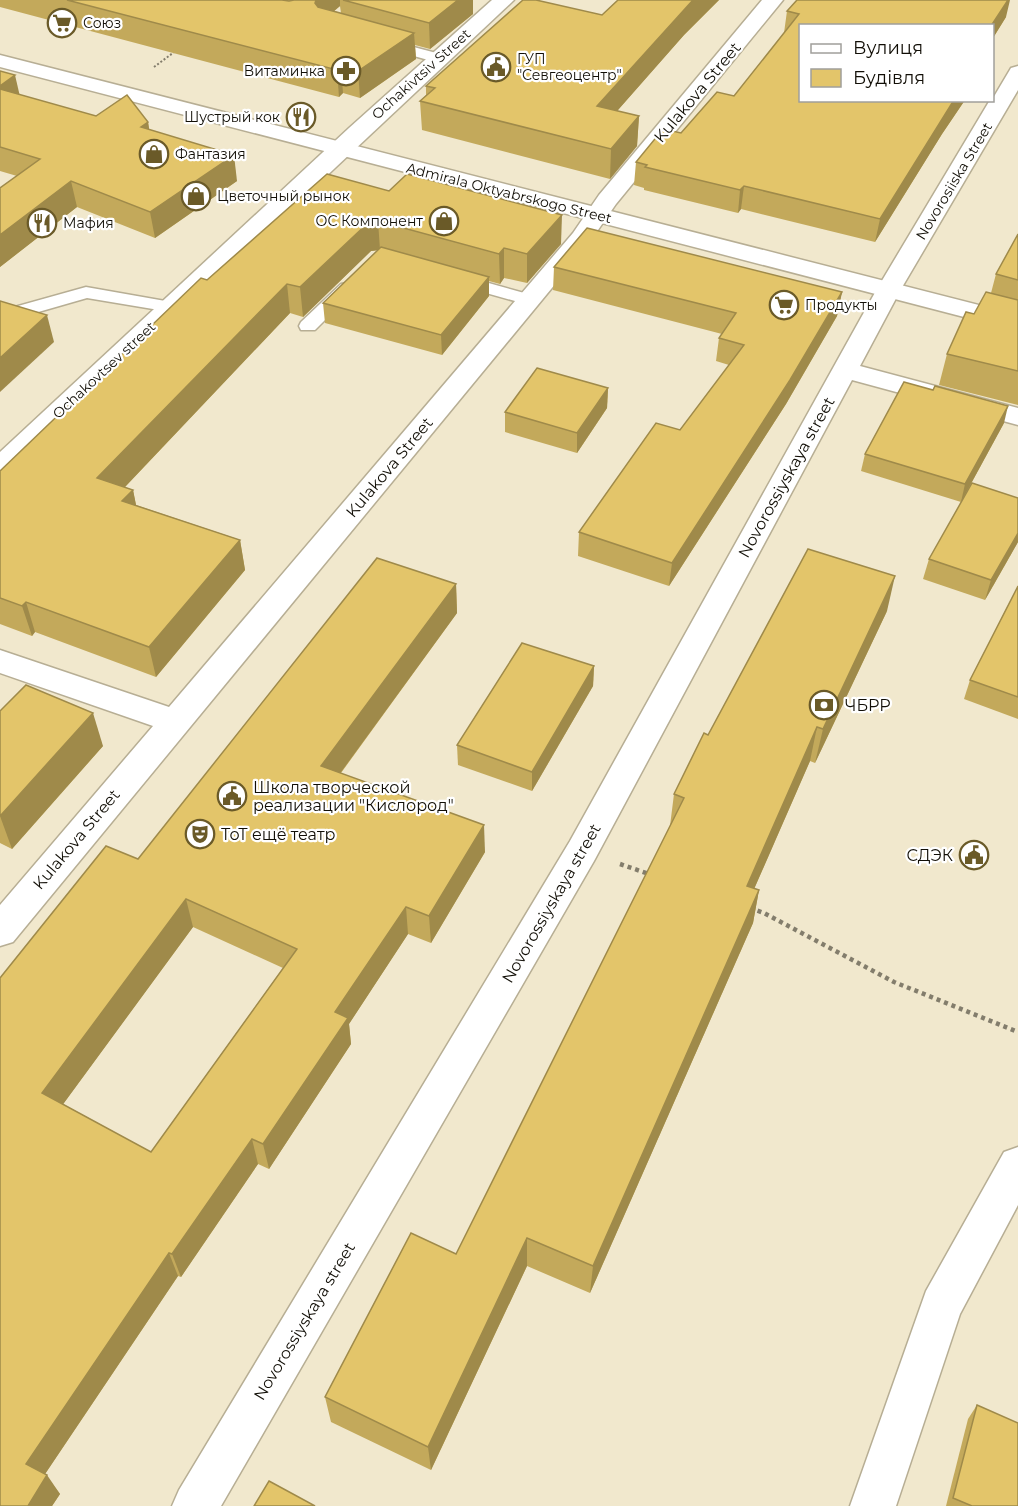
<svg xmlns="http://www.w3.org/2000/svg" width="1018" height="1506" font-family="Montserrat,sans-serif">
<style>
.lines{fill:none;stroke-linecap:round;stroke-linejoin:round}
.lane-casing{stroke:#b7ae94;stroke-width:3}
.street-casing{stroke:#b7ae94;stroke-width:3}
.secondary-casing{stroke:#b7ae94;stroke-width:3}
.path-far1{stroke:#837d6c;stroke-width:2;stroke-dasharray:2 2;stroke-linecap:butt}
.path{stroke:#837d6c;stroke-width:4.5;stroke-dasharray:4 4;stroke-linecap:butt}
.lane{fill:#fff;fill-rule:evenodd}
.street{fill:#fff;fill-rule:evenodd}
.secondary{fill:#fff;fill-rule:evenodd}
.wall{fill:#c3a95b;fill-rule:evenodd}
.shaded-wall{fill:#9f8a4a}
.building{fill:#e3c56a;stroke:#9f8a4a;stroke-width:1.5;fill-rule:evenodd}
.labels{text-anchor:middle;stroke-width:4.5;stroke-linejoin:round;paint-order:stroke}
.far-poi-label{font-size:14px;fill:#110e06;stroke:#fff;text-anchor:start}
.far-street-label{font-size:14px;fill:#110e06;stroke:#fff}
.street-label{font-size:16px;fill:#110e06;stroke:#fff}
.poi-label{font-size:16px;fill:#110e06;stroke:#fff;text-anchor:start}
</style>
<rect width="100%" height="100%" fill="#f1e8cd"/>
<g class="lines">
<g class="lane-casing">
<g id="lane">
<polygon points="383,39 444,55 447,58 439,63 378,46 376,43 378,40"/>
<polygon points="460,275 535,296 538,300 535,304 529,305 454,284 451,280 454,276"/>
<polygon points="347,283 353,284 356,288 353,292 315,330 301,330 299,326 301,322 341,284"/>
<polygon points="86,287 171,302 177,303 180,307 177,311 171,312 87,298 0,323 0,311"/>
</g>
</g>
<g class="street-casing">
<g id="street">
<polygon points="492,0 514,0 10,473 0,476 0,452 349,128"/>
<polygon points="762,0 783,0 616,204 589,243 13,942 0,946 0,905 153,726 0,673 0,650 169,707 573,233 599,195"/>
<polygon points="1018,66 1018,90 901,289 860,366 1018,408 1018,425 852,380 594,861 221,1506 172,1506 179,1490 570,841 877,289 990,100 992,100 1011,68"/>
<polygon points="1018,1147 1018,1205 960,1314 896,1506 850,1506 926,1291 1004,1152"/>
</g>
</g>
<g class="secondary-casing">
<polygon id="secondary" points="0,55 1018,315 1018,331 0,67"/>
</g>
<polyline class="path-far1" points="154,67 177,50"/>
<g class="path">
<polyline points="620,864 649,874"/>
<polyline points="750,908 764,913 894,982 1018,1032"/>
</g>
<use href="#lane" class="lane"/>
<use href="#street" class="street"/>
<use href="#secondary" class="secondary"/>
</g>
<g class="wall">
<path d="M0 0H473V14L430 49 415 45 416 59 360 98 343 93 339 97 0 7ZM340 6 341 13 334 11Z"/>
<polygon points="618,0 719,0 684,35 617,111 639,116 637,146 610,179 422,130 420,101 426,95 426,86 602,15"/>
<polygon points="787,11 1006,17 993,38 993,26 801,100 965,100 942,134 875,242 741,209 738,213 644,190 644,188 634,185 636,162 681,133 734,96 784,33"/>
<polygon points="0,71 20,95 96,116 148,122 149,129 237,181 155,238 77,207 0,267 0,188 17,176 0,171"/>
<polygon points="327,174 561,244 527,283 504,278 500,284 489,281 489,296 442,355 325,323 323,303 378,250 371,251 303,317 290,313 125,487 133,490 136,505 240,540 245,570 156,677 35,632 32,636 0,624 0,471 207,280"/>
<polygon points="1018,234 1018,405 939,385 947,354 991,293 996,274"/>
<polygon points="554,267 842,292 837,316 786,404 669,586 578,556 579,532 680,430 729,365 716,361 719,338 722,334 553,290"/>
<polygon points="608,388 607,408 577,453 505,432 505,412"/>
<polygon points="1004,423 961,502 861,471 865,454"/>
<polygon points="1018,498 1018,542 985,600 923,579 929,559"/>
<path d="M456 584 457 613 341 773 485 852 431 943 408 934 349 1024 351 1044 269 1169 258 1164 181 1277 178 1276 45 1474 60 1494 52 1506H0V978ZM193 927 283 968 151 1152 63 1104Z"/>
<polygon points="1018,586 1018,719 964,699 970,680"/>
<polygon points="887,611 815,763 810,761 754,889 759,890 753,923 590,1293 527,1266 431,1470 331,1422 325,1397 456,1254 670,826 674,794 708,735"/>
<polygon points="594,666 593,686 532,791 458,765 457,745"/>
<polygon points="0,711 103,746 12,849 0,843"/>
<polygon points="977,1405 1018,1506 946,1506 968,1419"/>
</g>
<g class="shaded-wall">
<polygon points="316,0 340,0 340,6 320,23 315,3"/>
<polygon points="452,0 473,0 473,14 430,49 429,23"/>
<polygon points="693,0 719,0 684,35 596,135 597,106"/>
<polygon points="1008,0 1010,0 1006,17 993,38 993,26 991,26"/>
<polygon points="414,33 416,59 360,98 358,71"/>
<polygon points="341,67 343,93 339,97 337,70"/>
<polygon points="15,75 21,101 0,103 0,86"/>
<polygon points="954,100 965,100 942,134 875,242 880,219"/>
<polygon points="639,116 637,146 610,179 611,149"/>
<polygon points="148,122 152,147 141,127"/>
<polygon points="234,155 237,181 155,238 150,212"/>
<polygon points="71,181 77,207 0,267 0,235"/>
<polygon points="744,186 741,209 738,213 740,190"/>
<polygon points="562,215 561,244 527,283 527,254"/>
<polygon points="378,221 380,250 371,251 303,317 300,287 369,222"/>
<polygon points="504,248 504,278 500,284 499,254"/>
<polygon points="489,277 489,296 442,355 441,335"/>
<polygon points="287,284 290,313 105,508 97,478"/>
<polygon points="842,292 837,316 786,404 669,586 672,563"/>
<polygon points="47,315 54,342 0,392 0,358"/>
<polygon points="608,388 607,408 577,453 577,433"/>
<polygon points="1008,406 1004,423 961,502 965,484"/>
<polygon points="133,490 139,520 122,501"/>
<polygon points="1018,533 1018,542 985,600 991,580"/>
<polygon points="240,540 245,570 156,677 149,647"/>
<polygon points="895,576 887,611 815,763 823,729"/>
<polygon points="456,584 457,613 325,794 321,766"/>
<polygon points="26,602 35,632 32,636 22,606"/>
<polygon points="594,666 593,686 532,791 532,772"/>
<polygon points="93,713 103,746 12,849 0,816"/>
<polygon points="817,727 810,761 741,919 747,886"/>
<polygon points="484,825 485,852 431,943 429,916"/>
<polygon points="759,890 753,923 590,1293 593,1266"/>
<polygon points="186,899 193,927 53,1118 42,1093"/>
<polygon points="406,907 408,934 349,1024 351,1044 269,1169 263,1144 335,1012"/>
<polygon points="252,1139 258,1164 181,1277 172,1254"/>
<polygon points="527,1238 527,1266 431,1470 428,1447"/>
<polygon points="169,1253 178,1276 39,1483 26,1464"/>
<polygon points="47,1475 60,1494 52,1506 28,1506"/>
</g>
<g class="building">
<polygon points="67,0 282,0 289,1 294,0 316,0 315,3 318,7 414,33 358,71 341,67 337,70"/>
<polygon points="343,0 458,0 429,23"/>
<polygon points="523,0 536,0 602,15 618,0 693,0 597,106 639,116 611,149 420,101 435,88 426,86"/>
<polygon points="797,0 1008,0 991,26 801,26 801,100 954,100 880,219 744,186 740,190 645,167 647,165 636,162 663,129 681,133 717,92 734,96 799,14 787,11"/>
<polygon points="0,71 15,75 0,86"/>
<polygon points="0,89 96,116 127,95 148,122 141,127 234,155 150,212 71,181 0,235 0,188 40,159 0,147"/>
<polygon points="327,174 389,191 407,174 562,215 527,254 504,248 499,254 378,221 369,222 300,287 287,284 97,478 133,490 122,501 240,540 149,647 26,602 22,606 0,598 0,471 201,278 207,280"/>
<polygon points="587,228 842,292 790,380 672,563 579,532 656,423 680,430 744,345 719,338 736,313 554,267"/>
<polygon points="1018,234 1018,280 996,274"/>
<polygon points="381,247 489,277 441,335 323,303"/>
<polygon points="986,292 1018,300 1018,371 947,354 966,312 974,314"/>
<polygon points="0,301 47,315 0,358"/>
<polygon points="537,368 608,388 577,433 505,412"/>
<polygon points="904,382 933,390 935,386 1008,406 965,484 865,454"/>
<polygon points="972,483 1018,498 1018,533 991,580 929,559"/>
<polygon points="808,549 895,576 823,729 817,727 747,886 759,890 593,1266 527,1238 428,1447 325,1397 411,1233 456,1254 684,798 674,794 704,733 708,735"/>
<path d="M377 558 456 584 321 766 484 825 429 916 406 907 335 1012 348 1018 263 1144 252 1139 172 1254 169 1253 26 1464 47 1475 28 1506H0V978L106 846 138 859ZM186 899 297 949 151 1152 42 1093Z"/>
<polygon points="1018,586 1018,697 970,680"/>
<polygon points="522,643 594,666 532,772 457,745"/>
<polygon points="26,685 93,713 0,816 0,711"/>
<polygon points="977,1405 1018,1423 1018,1506 972,1506 953,1498"/>
<polygon points="269,1481 315,1506 254,1506"/>
</g>
<defs>
<g id="supermarket-ring" transform="scale(1.5)"><circle r="9.5" fill="#fff" stroke="#6a5a28" stroke-width="1.5"/><path d="M-6-5.5h2.5l.6 2H6L4.5 2H-2.5L-4.4-4H-6ZM-1.5 3.2a1.3 1.3 0 1 0 .1 0ZM3 3.2a1.3 1.3 0 1 0 .1 0Z" fill="#6a5a28"/></g>
<g id="civic-ring" transform="scale(1.5)"><circle r="9.5" fill="#fff" stroke="#6a5a28" stroke-width="1.5"/><path d="M-.6-6.5H3V-4.5H.6V-3L4-1V1h2V6H-6V1h2V-1L-.6-3ZM-1.2 2.5V6h2.4V2.5Z" fill="#6a5a28"/></g>
<g id="pharmacy-ring" transform="scale(1.5)"><circle r="9.5" fill="#fff" stroke="#6a5a28" stroke-width="1.5"/><path d="M-2-6h4v4h4v4h-4v4h-4v-4h-4v-4h4Z" fill="#6a5a28"/></g>
<g id="restaurant-ring" transform="scale(1.5)"><circle r="9.5" fill="#fff" stroke="#6a5a28" stroke-width="1.5"/><path d="M-5-6h1v4h1v-4h1v4h1v-4h1v5L-1.5 .5V6h-2V.5L-5-1ZM5-6V6H3V1.5H1.5Q1.5-4 5-6Z" fill="#6a5a28"/></g>
<g id="shop-ring" transform="scale(1.5)"><circle r="9.5" fill="#fff" stroke="#6a5a28" stroke-width="1.5"/><path d="M-5-2.5h2.3a2.7 3.5 0 0 1 5.4 0H5L5.5 6h-11ZM-1.5-2.5h3a1.5 2.3 0 0 0-3 0Z" fill="#6a5a28"/></g>
<g id="bank-ring" transform="scale(1.5)"><circle r="9.5" fill="#fff" stroke="#6a5a28" stroke-width="1.5"/><path d="M-6-4H6V4H-6ZM0-2.3a2.3 2.3 0 1 0 0 4.6a2.3 2.3 0 1 0 0-4.6Z" fill="#6a5a28"/></g>
<g id="theatre-ring" transform="scale(1.5)"><circle r="9.5" fill="#fff" stroke="#6a5a28" stroke-width="1.5"/><path d="M-5-5.5Q0-4 5-5.5V0Q5 5 0 6Q-5 5-5 0ZM-3.3-2.5H-1v1.5H-3.3ZM1-2.5H3.3v1.5H1ZM-2.8 1Q0 5.5 2.8 1Z" fill="#6a5a28"/></g>
</defs>
<g fill-rule="evenodd">
<use href="#supermarket-ring" x="62" y="23"/>
<use href="#civic-ring" x="496" y="67"/>
<use href="#pharmacy-ring" x="346" y="71"/>
<use href="#restaurant-ring" x="301" y="117"/>
<use href="#shop-ring" x="154" y="154"/>
<use href="#shop-ring" x="196" y="196"/>
<use href="#shop-ring" x="444" y="221"/>
<use href="#restaurant-ring" x="42" y="223"/>
<use href="#supermarket-ring" x="784" y="305"/>
<use href="#bank-ring" x="824" y="705"/>
<use href="#civic-ring" x="232" y="796"/>
<use href="#theatre-ring" x="200" y="834"/>
<use href="#civic-ring" x="974" y="855"/>
</g>
<g class="labels">
<g class="far-poi-label">
<text x="83" y="28">Союз</text>
<text x="517" y="64">ГУП<tspan x="517" dy="16">"Севгеоцентр"</tspan></text>
<text x="325" y="76" text-anchor="end">Витаминка</text>
<text x="280" y="122" text-anchor="end">Шустрый кок</text>
<text x="175" y="159">Фантазия</text>
<text x="217" y="201">Цветочный рынок</text>
<text x="423" y="226" text-anchor="end">ОС Компонент</text>
<text x="63" y="228">Мафия</text>
<text x="805" y="310">Продукты</text>
</g>
<g class="far-street-label">
<text transform="translate(421 74) rotate(-42)" y="5">Ochakivtsiv Street</text>
<text transform="translate(954 181) rotate(-59)" y="5">Novorosiiska Street</text>
<text transform="translate(509 193) rotate(14)" y="5">Admirala Oktyabrskogo Street</text>
<text transform="translate(104 370) rotate(-43)" y="5">Ochakovtsev street</text>
</g>
<g class="street-label">
<text transform="translate(697 92) rotate(-50)" y="6">Kulakova Street</text>
<text transform="translate(389 467) rotate(-50)" y="6">Kulakova Street</text>
<text transform="translate(786 477) rotate(-61)" y="6">Novorossiyskaya street</text>
<text transform="translate(76 839) rotate(-50)" y="6">Kulakova Street</text>
<text transform="translate(551 903) rotate(-60)" y="6">Novorossiyskaya street</text>
<text transform="translate(304 1321) rotate(-59)" y="6">Novorossiyskaya street</text>
</g>
<g class="poi-label">
<text x="845" y="711">ЧБРР</text>
<text x="253" y="793">Школа творческой<tspan x="253" dy="18">реализации "Кислород"</tspan></text>
<text x="221" y="840">ТоТ ещё театр</text>
<text x="953" y="861" text-anchor="end">СДЭК</text>
</g>
</g>
<rect x="799" y="24" width="195" height="78" fill="#ffffff" stroke="#a09f9b" stroke-width="1.5"/>
<rect x="811" y="44" width="30" height="9" fill="#ffffff" stroke="#a09f9b" stroke-width="1.5"/>
<text x="853" y="54" font-size="18" fill="#110e06">Вулиця</text>
<rect x="811" y="69" width="30" height="18" fill="#e3c56a" stroke="#a09f9b" stroke-width="1.5"/>
<text x="853" y="84" font-size="18" fill="#110e06">Будівля</text>
</svg>
